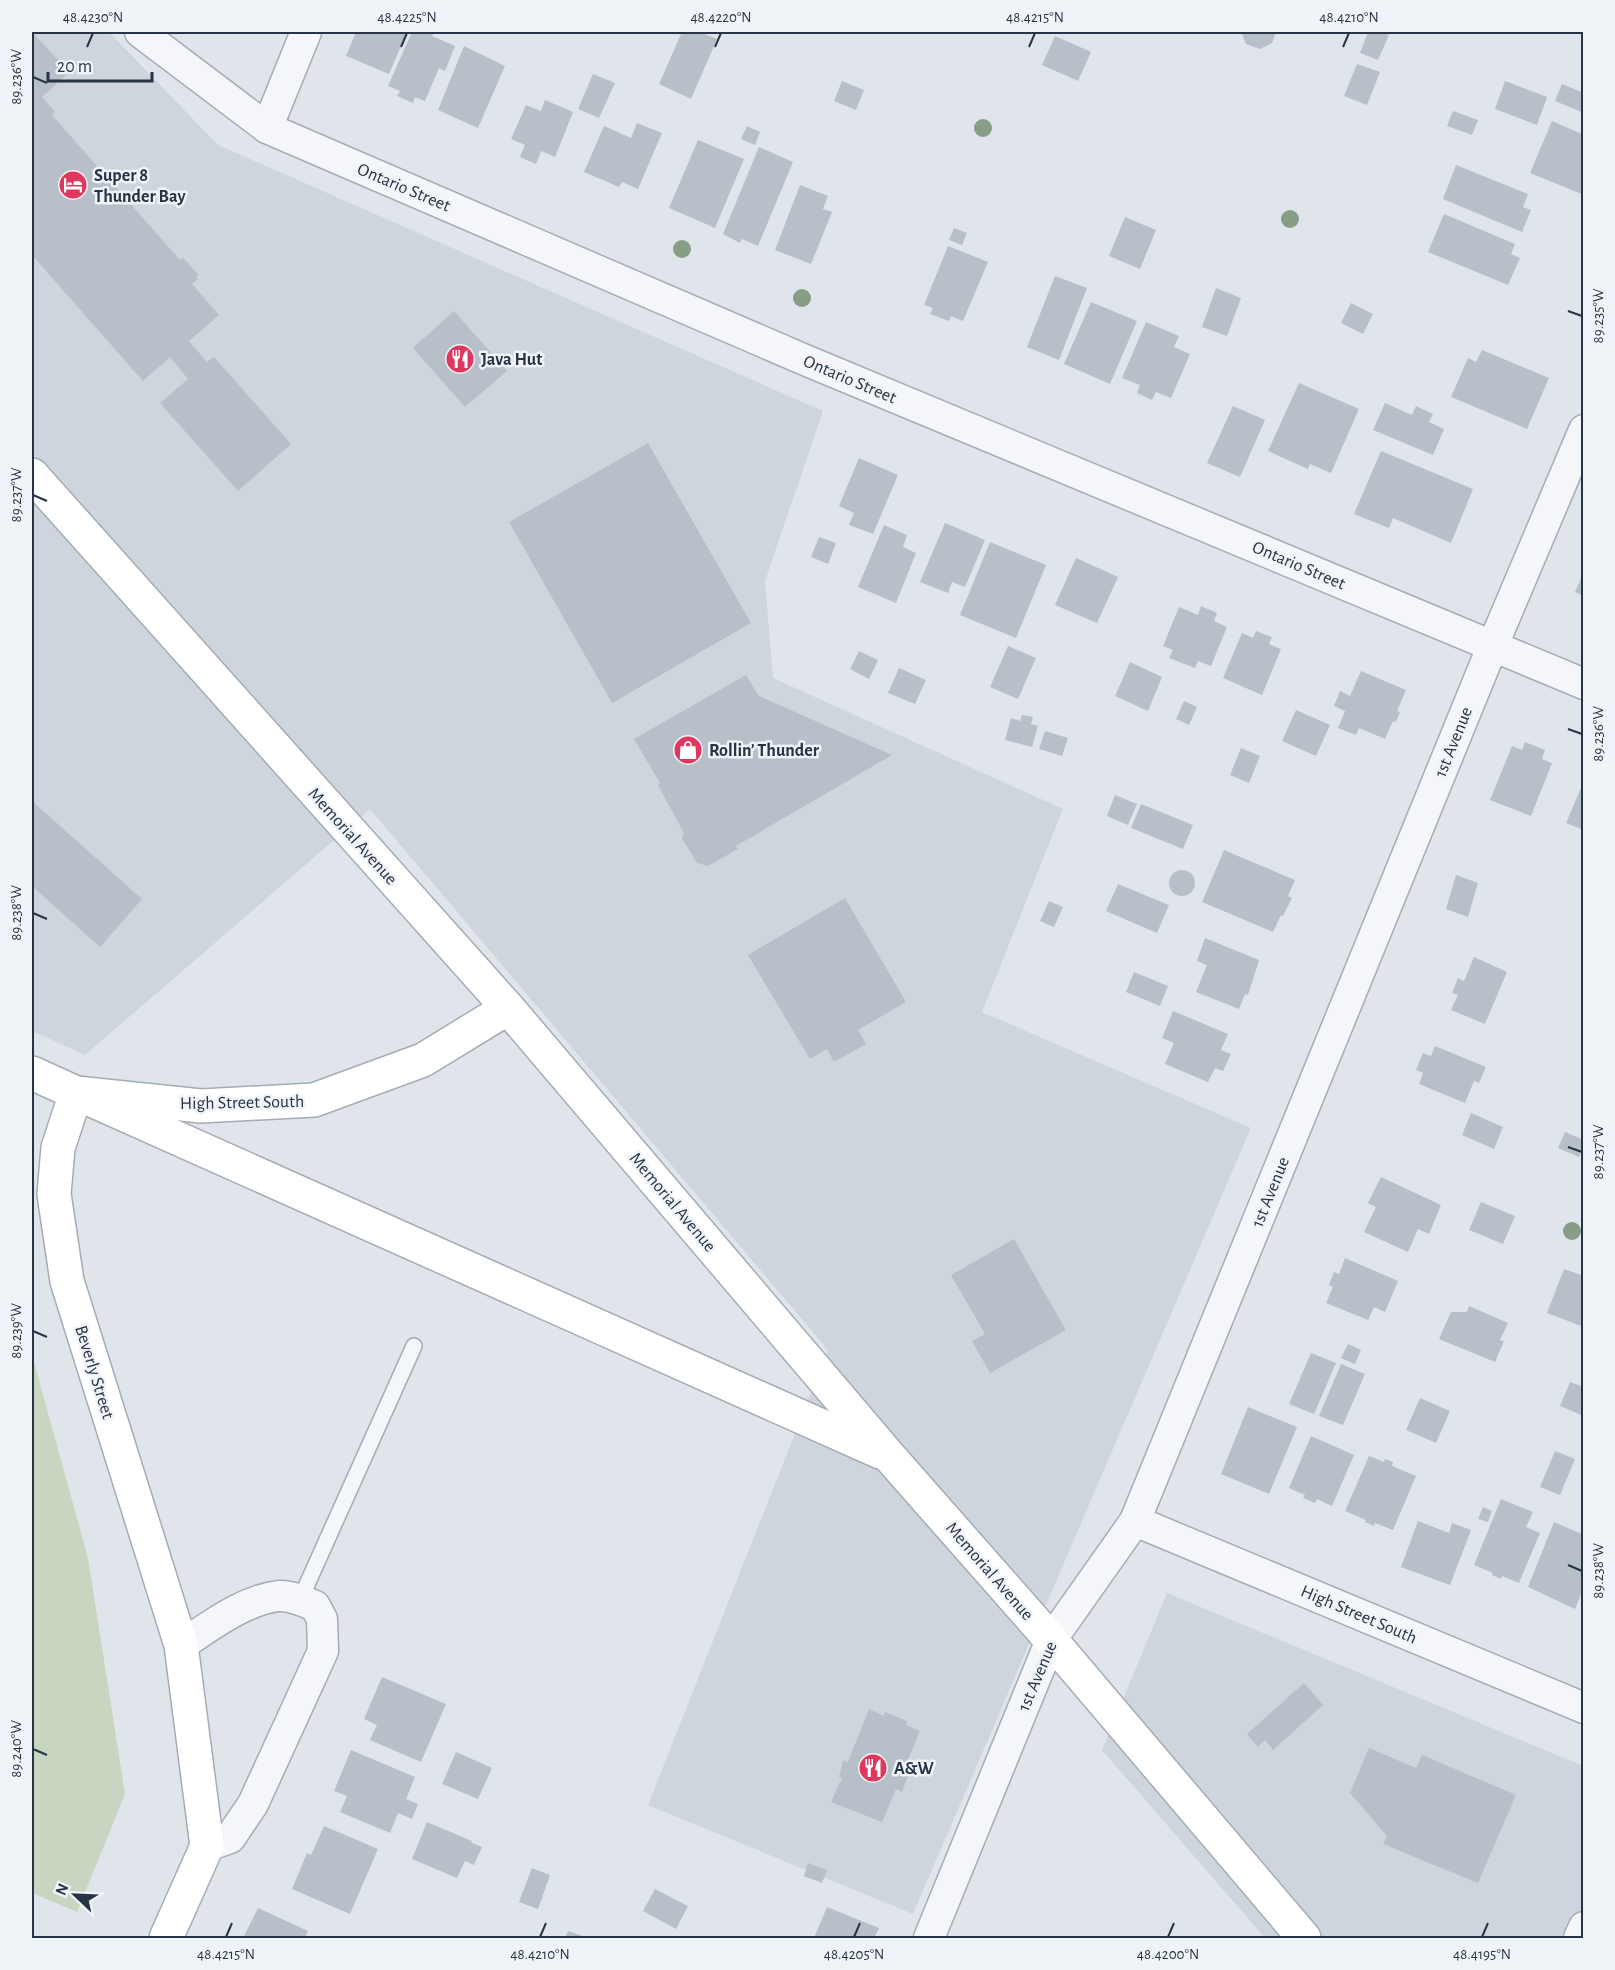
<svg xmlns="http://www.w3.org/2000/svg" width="1615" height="1970" font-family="'Alegreya Sans',sans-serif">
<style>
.built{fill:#ced5dd}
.green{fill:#c8d6c1}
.building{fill:#b7bfc9}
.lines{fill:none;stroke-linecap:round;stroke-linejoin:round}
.lane-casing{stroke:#a5acb6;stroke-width:18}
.street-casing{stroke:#a5acb6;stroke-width:33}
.secondary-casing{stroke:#a5acb6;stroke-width:36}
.lane{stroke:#f4f6f9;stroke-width:15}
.street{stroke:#f4f6f9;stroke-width:30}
.secondary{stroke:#fff;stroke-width:33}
.tree{fill:#879d85}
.ticks{fill:none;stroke:#273445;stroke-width:2}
.labels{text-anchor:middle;stroke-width:5;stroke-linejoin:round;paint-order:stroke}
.poi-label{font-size:18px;font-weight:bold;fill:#273445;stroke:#f0f4f8;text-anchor:start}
.street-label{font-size:18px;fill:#273445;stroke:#f0f4f8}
.neatline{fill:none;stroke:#273445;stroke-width:2}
.ticks-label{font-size:15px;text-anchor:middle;fill:#273445}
</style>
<rect width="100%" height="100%" fill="#e0e5eb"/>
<g class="built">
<polygon points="32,32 109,32 218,145 823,411 765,581 773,678 1063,809 982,1012 1251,1128 913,1914 648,1805 828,1350 370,809 85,1055 32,1031"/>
<polygon points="1167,1593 1583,1766 1583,1938 1265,1938 1102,1750"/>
</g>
<polygon class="green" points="32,1355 88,1558 125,1794 77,1912 32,1893"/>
<g class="building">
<polygon points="32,32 69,72 42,97 55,112 52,115 180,260 183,258 199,275 196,277 198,279 192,284 219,315 189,341 207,362 214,357 291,444 238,491 160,403 188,379 170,357 143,381 32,255"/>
<polygon points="356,32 407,32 389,74 346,56"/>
<polygon points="412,32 434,32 432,36 455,46 445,71 439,68 425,101 415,97 413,103 397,96 400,91 388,86"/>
<polygon points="682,32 700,32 717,39 691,99 659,84"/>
<polygon points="1241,32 1276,32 1272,43 1260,49 1246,44"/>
<polygon points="1368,32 1380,32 1389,35 1378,60 1360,53"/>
<polygon points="1055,36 1091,52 1078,81 1042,65"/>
<polygon points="464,46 505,66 478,128 438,110"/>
<polygon points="1357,64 1380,72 1367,105 1344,96"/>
<polygon points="593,74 615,83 599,118 578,109"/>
<polygon points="842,81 864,90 856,110 834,101"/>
<polygon points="1505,81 1547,97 1537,125 1495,109"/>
<polygon points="1562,84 1584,93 1584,113 1555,101"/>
<polygon points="545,100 573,112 555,157 541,151 536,164 520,157 525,145 511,139 526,105 541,111"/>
<polygon points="1453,111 1478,120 1472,135 1447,126"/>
<polygon points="1552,121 1584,135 1584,195 1530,173"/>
<polygon points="637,123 662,133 638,189 622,182 619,187 584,172 604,126 631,138"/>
<polygon points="747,126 760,132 755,145 741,139"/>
<polygon points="698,140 744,159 715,228 669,208"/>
<polygon points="759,147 793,162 758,246 742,239 740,243 723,234"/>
<polygon points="1456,165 1528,194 1523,207 1531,210 1522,232 1443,199"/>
<polygon points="800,185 828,196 823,209 832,212 811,264 775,250"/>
<polygon points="1444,214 1515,244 1511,254 1520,258 1508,285 1428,252"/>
<polygon points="1125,217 1156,230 1140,269 1109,256"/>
<polygon points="954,228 967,233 962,245 949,240"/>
<polygon points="948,246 988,262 963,321 951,316 949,321 930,314 933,308 924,305"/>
<polygon points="1055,276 1087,288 1059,360 1027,347"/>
<polygon points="1216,288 1241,298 1227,336 1202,327"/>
<polygon points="1091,302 1137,321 1110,384 1064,364"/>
<polygon points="1351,303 1373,314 1363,334 1341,323"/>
<polygon points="454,311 507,371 465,407 413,348"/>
<polygon points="1146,322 1179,336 1174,347 1190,354 1171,398 1156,392 1152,400 1137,393 1140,385 1122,378"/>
<polygon points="1482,350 1549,378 1527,429 1451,397 1468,358 1476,362"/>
<polygon points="1299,383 1359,409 1331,473 1310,464 1308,469 1268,451"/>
<polygon points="1385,403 1412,415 1416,406 1433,414 1429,422 1444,429 1433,455 1373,430"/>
<polygon points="1233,406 1265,420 1240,477 1207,463"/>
<polygon points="648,443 751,623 612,703 509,522"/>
<polygon points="1381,451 1473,489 1451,543 1393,518 1389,528 1354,514"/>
<polygon points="859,458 898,475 873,534 849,525 854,513 839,506"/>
<polygon points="945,523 985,540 965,587 952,582 948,593 920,582"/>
<polygon points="884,525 907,535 903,547 916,553 896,603 858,587"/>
<polygon points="819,537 836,543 828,564 811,557"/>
<polygon points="990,542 1046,565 1016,638 960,615"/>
<polygon points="1076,558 1118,577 1097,623 1055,605"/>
<polygon points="1584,572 1584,596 1575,592"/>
<polygon points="1201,606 1217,613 1214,621 1227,627 1211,666 1198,661 1195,668 1169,658 1173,650 1163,646 1179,607 1198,615"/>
<polygon points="1256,631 1272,637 1269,644 1281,649 1262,695 1223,678 1242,633 1253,638"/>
<polygon points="1008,646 1036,658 1018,699 990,687"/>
<polygon points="859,651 878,660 869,679 850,669"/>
<polygon points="1130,662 1162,677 1148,711 1115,696"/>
<polygon points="899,668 926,680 915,704 888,693"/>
<polygon points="1361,671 1406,690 1397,711 1400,712 1396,722 1393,721 1385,739 1359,728 1356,735 1338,728 1345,711 1334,706 1340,691 1350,696"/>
<polygon points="746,675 759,696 892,755 736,846 738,849 708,866 697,863 682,838 684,833 658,785 660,783 634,739"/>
<polygon points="1184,701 1197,707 1189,725 1176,719"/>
<polygon points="1296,710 1330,725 1316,756 1282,741"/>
<polygon points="1022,715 1033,717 1031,724 1038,726 1032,747 1005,740 1011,718 1020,721"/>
<polygon points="1045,731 1068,738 1062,756 1039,749"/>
<polygon points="1525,742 1545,750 1542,759 1552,763 1531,816 1490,800 1512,746 1522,750"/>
<polygon points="1241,748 1260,756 1249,783 1230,775"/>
<polygon points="1584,781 1584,830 1566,823"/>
<polygon points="1115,795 1137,804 1128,825 1107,816"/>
<polygon points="32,801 142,899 100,947 32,886"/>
<polygon points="1141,804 1193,825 1183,849 1131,828"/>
<polygon points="1224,850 1295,880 1288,896 1292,898 1283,916 1281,915 1273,932 1202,902"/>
<circle cx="1182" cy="883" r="13"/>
<polygon points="1456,875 1478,883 1468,917 1446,909"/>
<polygon points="1118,884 1169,905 1157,933 1106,911"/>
<polygon points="845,898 906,1002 858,1030 866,1044 834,1062 827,1049 810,1059 748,955"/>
<polygon points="1049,901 1063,907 1054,927 1040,921"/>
<polygon points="1205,938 1259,960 1248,995 1245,994 1239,1009 1196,992 1207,965 1197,961"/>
<polygon points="1474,957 1507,972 1485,1024 1451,1010 1458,995 1452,993 1458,978 1464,981"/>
<polygon points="1134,972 1168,986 1160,1006 1126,992"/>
<polygon points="1173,1011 1228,1034 1221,1050 1231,1054 1223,1071 1215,1068 1208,1082 1165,1064 1174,1043 1162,1038"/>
<polygon points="1435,1046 1486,1067 1479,1083 1474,1081 1465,1103 1419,1084 1423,1073 1416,1070 1423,1053 1431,1056"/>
<polygon points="1471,1113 1503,1127 1494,1149 1462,1135"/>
<polygon points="1565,1132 1584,1140 1579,1157 1558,1148"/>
<polygon points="1381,1177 1441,1205 1429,1234 1418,1229 1408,1252 1364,1232 1376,1207 1368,1203"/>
<polygon points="1481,1202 1515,1216 1503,1244 1469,1230"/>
<polygon points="1014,1239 1066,1330 990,1373 972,1341 985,1334 951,1275"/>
<polygon points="1345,1258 1398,1281 1385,1312 1374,1307 1368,1320 1326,1303 1333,1287 1329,1285 1334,1272 1339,1274"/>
<polygon points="1564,1269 1584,1276 1584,1327 1547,1313"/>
<polygon points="1469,1306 1508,1323 1500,1340 1504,1341 1495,1362 1439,1339 1451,1312 1467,1312"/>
<polygon points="1348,1344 1361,1350 1355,1364 1341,1358"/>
<polygon points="1311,1353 1336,1363 1314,1414 1289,1404"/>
<polygon points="1341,1364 1365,1374 1343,1425 1319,1416"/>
<polygon points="1570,1382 1584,1387 1584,1416 1560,1406"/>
<polygon points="1420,1398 1450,1411 1436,1443 1406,1430"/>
<polygon points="1248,1407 1297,1427 1269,1494 1221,1474"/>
<polygon points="1311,1436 1354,1455 1332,1506 1317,1499 1315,1503 1303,1498 1305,1495 1289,1488"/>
<polygon points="1555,1451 1575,1459 1560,1495 1540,1487"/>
<polygon points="1369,1456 1384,1462 1385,1459 1393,1462 1392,1466 1416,1476 1393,1530 1375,1523 1374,1526 1365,1522 1366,1520 1345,1511"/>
<polygon points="1501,1499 1533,1512 1526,1527 1540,1533 1519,1583 1502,1576 1501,1579 1492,1575 1493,1573 1474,1565"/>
<polygon points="1483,1507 1492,1511 1488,1522 1478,1519"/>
<polygon points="1418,1521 1449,1533 1452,1523 1471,1530 1450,1585 1401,1567"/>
<polygon points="1554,1522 1584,1535 1584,1587 1575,1609 1528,1587"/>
<polygon points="382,1677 446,1704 421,1762 370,1740 377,1725 364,1719"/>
<polygon points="1304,1683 1323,1705 1273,1750 1265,1740 1258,1747 1247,1734"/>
<polygon points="869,1709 884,1716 885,1712 907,1721 906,1725 920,1731 902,1774 908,1776 902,1792 896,1789 882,1822 831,1802 842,1778 839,1777 843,1760 848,1762"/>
<polygon points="1369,1748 1416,1768 1422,1755 1516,1795 1478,1883 1383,1844 1387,1836 1350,1793"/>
<polygon points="351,1750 415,1777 406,1799 418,1804 412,1819 398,1813 390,1833 340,1812 347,1796 334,1791"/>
<polygon points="456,1752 492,1768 478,1799 442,1784"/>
<polygon points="427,1822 472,1841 472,1843 482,1847 474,1865 465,1861 457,1878 412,1859"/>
<polygon points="324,1826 378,1849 350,1914 292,1889 307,1853 311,1855"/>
<polygon points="808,1863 827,1870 822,1883 804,1876"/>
<polygon points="532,1868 550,1875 538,1909 519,1902"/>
<polygon points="655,1889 688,1906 676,1929 643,1911"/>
<polygon points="827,1907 879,1928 874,1938 814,1938"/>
<polygon points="258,1908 308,1931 305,1938 243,1938"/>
<polygon points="568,1931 589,1938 565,1938"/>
</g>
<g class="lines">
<g class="lane-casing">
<polyline id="lane" points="300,1600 414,1346"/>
</g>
<g class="street-casing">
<g id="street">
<polyline points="140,32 267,128 805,360 1584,684"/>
<polyline points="267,128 306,32"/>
<polyline points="1135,1521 1584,1708"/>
<path d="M181 1645C211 1626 242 1601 278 1596 290 1595 304 1601 315 1606L322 1619 323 1651 253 1804 230 1838 207 1846"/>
<polyline points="929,1938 1051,1640 1135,1521 1493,645 1584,430"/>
<polyline points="1579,1938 1584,1927"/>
</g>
</g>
<g class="secondary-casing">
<g id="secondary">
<polyline points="32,475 508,1008 889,1456 1051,1640 1304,1938"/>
<polyline points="32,1073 76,1093 201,1106 314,1100 423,1060 508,1008"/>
<polyline points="76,1093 880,1452"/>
<polyline points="76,1093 58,1148 54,1194 67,1281 181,1645 207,1846 166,1938"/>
</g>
</g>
<use href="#lane" class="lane"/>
<use href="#street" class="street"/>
<use href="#secondary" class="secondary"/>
</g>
<g class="tree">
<circle cx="983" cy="128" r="9"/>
<circle cx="1290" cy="219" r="9"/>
<circle cx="682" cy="249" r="9"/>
<circle cx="802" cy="298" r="9"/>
<circle cx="1572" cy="1231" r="9"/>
</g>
<path class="ticks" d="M87 47 93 33M401 47 407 33M715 47 721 33M1029 47 1035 33M1343 47 1349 33M33 77 47 83M1568 311 1582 316M33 495 47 501M1568 729 1582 734M33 913 47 919M1568 1147 1582 1152M33 1331 47 1337M1568 1565 1582 1571M33 1749 47 1755M226 1937 232 1923M540 1937 546 1923M854 1937 860 1923M1168 1937 1174 1923M1482 1937 1488 1923"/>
<defs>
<g id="hotel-disc" transform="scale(1.5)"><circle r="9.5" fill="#de385f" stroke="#f0f4f8"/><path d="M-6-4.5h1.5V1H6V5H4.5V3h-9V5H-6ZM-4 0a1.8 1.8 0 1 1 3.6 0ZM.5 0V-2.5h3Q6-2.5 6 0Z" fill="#fff"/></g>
<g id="restaurant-disc" transform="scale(1.5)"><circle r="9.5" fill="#de385f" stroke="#f0f4f8"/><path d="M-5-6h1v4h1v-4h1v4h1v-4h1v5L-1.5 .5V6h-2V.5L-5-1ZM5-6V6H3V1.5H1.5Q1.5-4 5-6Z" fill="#fff"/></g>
<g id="shop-disc" transform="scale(1.5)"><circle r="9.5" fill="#de385f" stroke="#f0f4f8"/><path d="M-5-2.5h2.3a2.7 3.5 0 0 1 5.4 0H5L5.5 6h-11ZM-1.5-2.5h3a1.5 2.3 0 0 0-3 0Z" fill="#fff"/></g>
</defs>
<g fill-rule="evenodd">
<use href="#hotel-disc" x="73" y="185"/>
<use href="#restaurant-disc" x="460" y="359"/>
<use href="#shop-disc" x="688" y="750"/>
<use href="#restaurant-disc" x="873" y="1768"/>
</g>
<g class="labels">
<g class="poi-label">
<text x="94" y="181">Super 8<tspan x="94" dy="21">Thunder Bay</tspan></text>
<text x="481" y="365">Java Hut</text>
<text x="709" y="756">Rollin’ Thunder</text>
<text x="894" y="1774">A&amp;W</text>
</g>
<g class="street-label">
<text transform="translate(404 187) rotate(23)" y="6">Ontario Street</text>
<text transform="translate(850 379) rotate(23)" y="6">Ontario Street</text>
<text transform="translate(1299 565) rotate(23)" y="6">Ontario Street</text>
<text transform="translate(1453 742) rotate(-68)" y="6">1st Avenue</text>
<text transform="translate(353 836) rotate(48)" y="6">Memorial Avenue</text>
<text transform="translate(242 1102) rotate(-1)" y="6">High Street South</text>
<text transform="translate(1270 1192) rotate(-68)" y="6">1st Avenue</text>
<text transform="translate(673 1202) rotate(50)" y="6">Memorial Avenue</text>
<text transform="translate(95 1372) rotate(73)" y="6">Beverly Street</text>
<text transform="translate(990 1571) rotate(49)" y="6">Memorial Avenue</text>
<text transform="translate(1359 1614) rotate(23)" y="6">High Street South</text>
<text transform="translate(1037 1676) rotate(-67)" y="6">1st Avenue</text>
</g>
</g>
<rect width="1615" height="1970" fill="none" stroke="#f0f4f8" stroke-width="66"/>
<g transform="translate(75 1895) rotate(293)" stroke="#f0f4f8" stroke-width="4.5" paint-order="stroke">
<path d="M0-4.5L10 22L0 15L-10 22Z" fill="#273445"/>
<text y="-9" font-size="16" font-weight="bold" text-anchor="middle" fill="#273445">N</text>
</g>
<path d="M48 72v9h104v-9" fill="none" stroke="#273445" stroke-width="3"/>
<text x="57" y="72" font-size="18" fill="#273445" stroke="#f0f4f8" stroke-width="4.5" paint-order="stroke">20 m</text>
<rect x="33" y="33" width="1549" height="1904" class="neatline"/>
<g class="ticks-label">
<text x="93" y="22">48.4230°N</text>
<text x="407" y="22">48.4225°N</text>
<text x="721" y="22">48.4220°N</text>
<text x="1035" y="22">48.4215°N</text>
<text x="1349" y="22">48.4210°N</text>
<text transform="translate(16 77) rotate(-90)" y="5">89.236°W</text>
<text transform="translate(1598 316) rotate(-90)" y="5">89.235°W</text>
<text transform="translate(16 495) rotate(-90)" y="5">89.237°W</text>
<text transform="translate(1598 734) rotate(-90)" y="5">89.236°W</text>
<text transform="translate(16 913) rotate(-90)" y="5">89.238°W</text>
<text transform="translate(1598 1152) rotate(-90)" y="5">89.237°W</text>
<text transform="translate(16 1331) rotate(-90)" y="5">89.239°W</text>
<text transform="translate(1598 1571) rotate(-90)" y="5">89.238°W</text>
<text transform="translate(16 1749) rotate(-90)" y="5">89.240°W</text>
<text x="226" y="1959">48.4215°N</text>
<text x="540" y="1959">48.4210°N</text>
<text x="854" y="1959">48.4205°N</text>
<text x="1168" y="1959">48.4200°N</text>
<text x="1482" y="1959">48.4195°N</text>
</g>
</svg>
